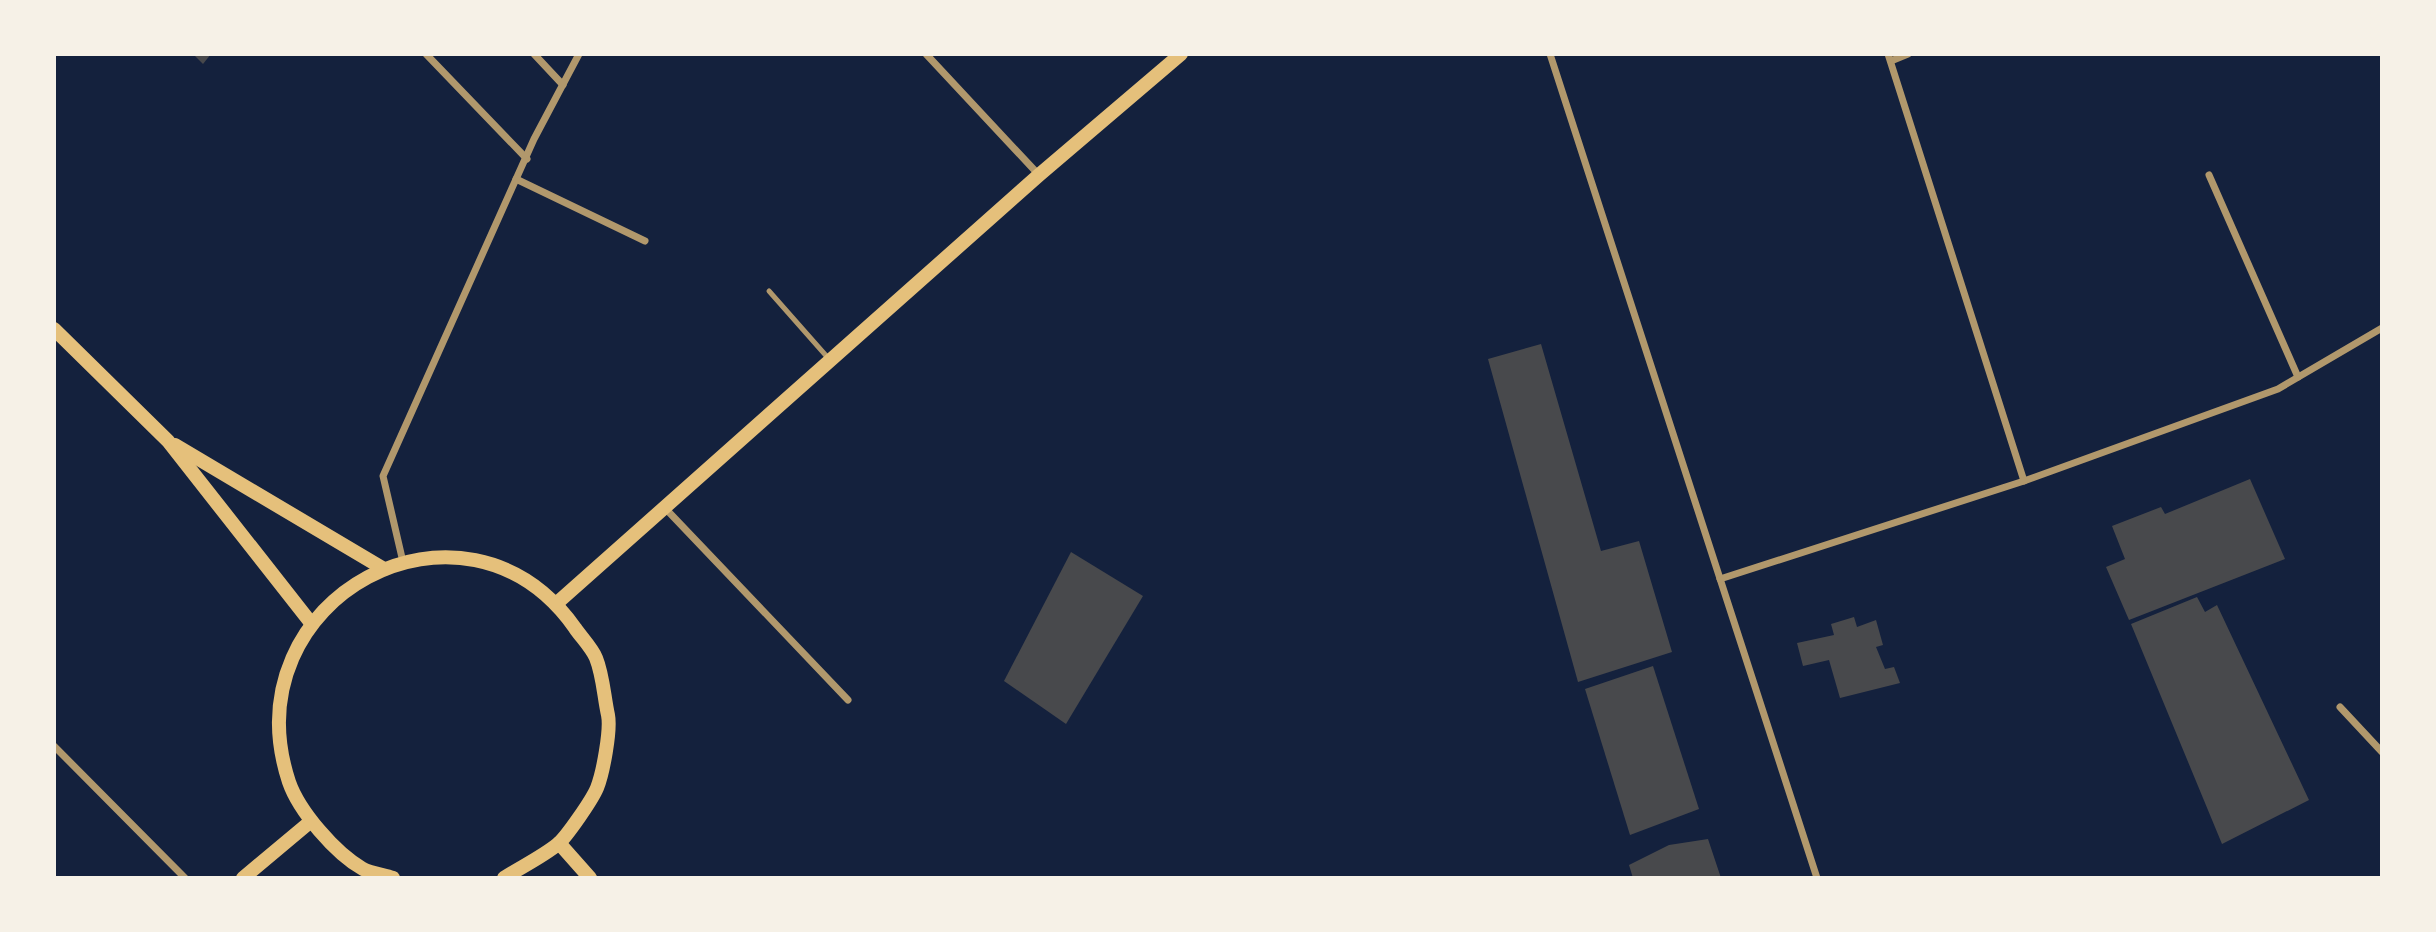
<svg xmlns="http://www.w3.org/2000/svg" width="2436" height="932" font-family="'Fira Sans Condensed',sans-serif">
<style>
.building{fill:#48494c}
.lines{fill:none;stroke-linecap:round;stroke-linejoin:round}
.service{stroke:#b1986c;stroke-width:5}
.minor{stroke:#b1986c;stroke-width:7}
.secondary{stroke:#e5c07b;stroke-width:14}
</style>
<rect width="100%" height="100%" fill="#14213d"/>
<g class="building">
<polygon points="193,54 211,54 203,64"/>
<polygon points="1541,344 1601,551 1639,541 1672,652 1578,682 1488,359"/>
<polygon points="2250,479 2285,559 2129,620 2106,567 2125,559 2112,526 2161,507 2165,514"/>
<polygon points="1071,552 1143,596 1066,724 1004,681"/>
<polygon points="2197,597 2205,612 2217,605 2309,800 2222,844 2131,624"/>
<polygon points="1854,617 1857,627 1876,620 1883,645 1876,647 1885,669 1894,667 1900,683 1840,698 1829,660 1803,666 1797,643 1834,635 1831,624"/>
<polygon points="1653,666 1699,809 1630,835 1585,689"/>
<polygon points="1708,839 1721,878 1633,878 1629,865 1669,845"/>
</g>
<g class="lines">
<polyline class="service" points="769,291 829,359"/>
<g class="minor">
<polyline points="426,54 527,159"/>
<polyline points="534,54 563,85"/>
<polyline points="926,54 1039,175"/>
<polyline points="1550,54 1817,878"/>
<polyline points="1888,54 2024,481"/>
<polyline points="1891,61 1908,54"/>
<polyline points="2209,175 2298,377"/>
<polyline points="516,179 645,241"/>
<polyline points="665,508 848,700"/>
<polyline points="403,562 383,476 534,139 579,54"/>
<polyline points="1720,579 2024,481 2278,389 2382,328"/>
<polyline points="2340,707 2382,752"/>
<polyline points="54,746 185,878"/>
</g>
<g class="secondary">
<polyline points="54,329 168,441 311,623"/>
<polyline points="175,445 384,569"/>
<polyline points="557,603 1039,175 1181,54"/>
<polyline points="559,843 590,878"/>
<polyline points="243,878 310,822"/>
<path d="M393 878C384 875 371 873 363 869 335 853 299 811 289 782 228 597 465 472 575 628 581 637 592 648 596 658 603 675 604 697 608 715 611 730 603 773 597 788 592 800 567 836 558 844 542 857 521 867 504 878"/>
</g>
</g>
<rect width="2436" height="932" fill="none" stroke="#f6f1e7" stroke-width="112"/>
</svg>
